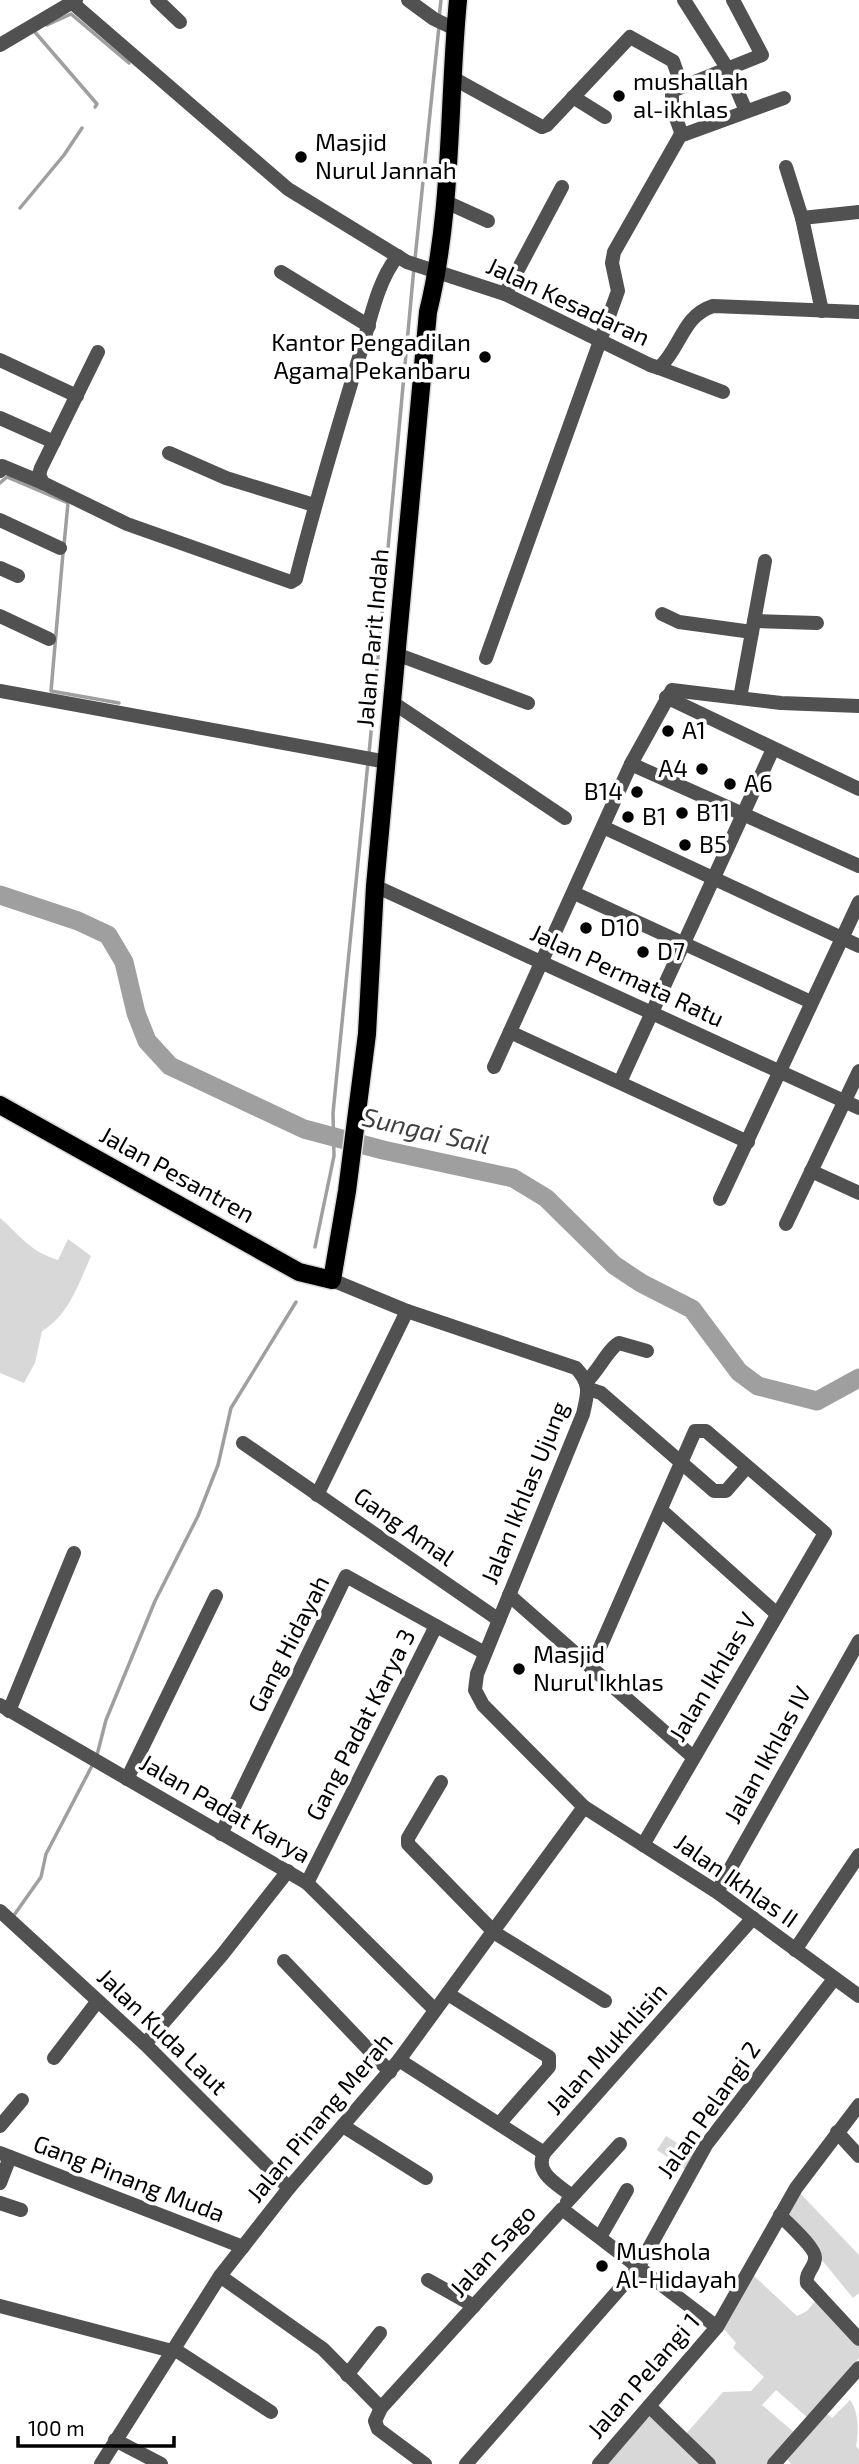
<svg xmlns="http://www.w3.org/2000/svg" width="859" height="2464" font-family="'Exo 2',sans-serif">
<style>
.green{fill:#d8d8d8}
.lines{fill:none;stroke-linecap:round;stroke-linejoin:round}
.stream{stroke:#9f9f9f;stroke-width:3.5}
.river{stroke:#9f9f9f;stroke-width:19}
.major-casing{stroke:#dbdbdb;stroke-width:21}
.minor{stroke:#515151;stroke-width:14}
.major{stroke:#000;stroke-width:18}
.poi-dot{fill:#000;stroke:#fff;stroke-width:2.5}
.labels{text-anchor:middle;stroke-width:7;stroke-linejoin:round;paint-order:stroke}
.poi-label{font-size:24px;fill:#000;stroke:#fff;text-anchor:start}
.street-label{font-size:24px;fill:#000;stroke:#fff}
.water-label{font-size:26px;font-style:italic;fill:#404040;stroke:#fff}
</style>
<rect width="100%" height="100%" fill="#fff"/>
<g class="green">
<path d="M0 1218C21 1236 29 1251 58 1260L68 1239 91 1256C79 1283 69 1315 42 1331L35 1363 24 1383 0 1373Z"/>
<polygon points="666,2136 696,2155 686,2170 657,2150"/>
<polygon points="798,2191 859,2255 859,2293 853,2298 785,2215"/>
<polygon points="753,2275 797,2316 807,2311 817,2299 859,2346 859,2358 808,2418 776,2390 762,2405 796,2434 769,2464 714,2464 684,2436 723,2392 751,2391 764,2377 733,2348 736,2343 723,2328"/>
<path d="M850 2400C859 2412 859 2432 856 2446L859 2450V2464H791L787 2459 826 2413 832 2418Z"/>
<polygon points="649,2413 704,2464 604,2464"/>
</g>
<g class="lines">
<g class="stream">
<polyline points="439,19 441,0"/>
<polyline points="47,25 71,14 129,63"/>
<polyline points="36,30 34,31 97,104 95,107"/>
<polyline points="20,208 64,155 82,128"/>
<polyline points="415,259 439,26"/>
<polyline points="0,483 7,477 68,503 64,545"/>
<polyline points="63,553 51,691 119,703"/>
<polyline points="369,754 414,267"/>
<polyline points="315,1247 334,1156 333,1113 368,762"/>
<polyline points="97,1755 106,1720 155,1601 198,1516 218,1465 231,1408 296,1302"/>
<polyline points="12,1918 41,1877 46,1854 94,1762"/>
</g>
<polyline class="river" points="0,895 78,921 108,935 124,962 136,1013 147,1041 170,1066 304,1129 383,1150 513,1178 546,1198 614,1265 641,1283 692,1309 739,1372 758,1386 817,1401 859,1378"/>
<g class="major-casing">
<path id="major" d="M0 1105 299 1272 332 1280 347 1191 367 1034 375 886 428 312C453 210 448 104 458 0"/>
</g>
<g class="minor">
<path d="M69 0 288 189 407 262 505 294 650 365 659 368C681 348 682 316 713 306L859 312"/>
<polyline points="157,0 180,22"/>
<polyline points="408,0 434,19 455,29"/>
<polyline points="684,0 729,71 746,111"/>
<polyline points="0,45 76,0"/>
<polyline points="451,77 542,127 547,125 630,37 673,61 679,78 672,91"/>
<polyline points="573,97 605,117"/>
<polyline points="682,135 672,107 672,91 762,55 733,0"/>
<polyline points="786,167 802,218 822,311"/>
<polyline points="446,202 488,221"/>
<polyline points="802,218 859,212"/>
<polyline points="281,272 369,326"/>
<polyline points="505,294 562,187"/>
<path d="M98 352 41 468 39 475 43 483 127 524 291 582 296 579C315 502 338 427 361 351 370 321 378 279 398 256"/>
<polyline points="0,360 77,396"/>
<polyline points="659,368 723,392"/>
<polyline points="0,418 54,442"/>
<polyline points="169,453 226,478 314,505"/>
<polyline points="0,471 2,466 43,483"/>
<polyline points="0,520 60,548"/>
<polyline points="0,568 18,576"/>
<polyline points="662,614 679,622 752,632"/>
<polyline points="0,616 49,639"/>
<polyline points="754,621 817,623"/>
<polyline points="396,654 528,703"/>
<polyline points="486,658 618,291 612,263 614,252 680,136 784,98"/>
<polyline points="0,691 387,762"/>
<polyline points="666,697 859,789"/>
<polyline points="740,698 765,561"/>
<polyline points="392,702 565,818"/>
<polyline points="631,764 859,866"/>
<polyline points="603,827 859,946"/>
<polyline points="375,886 859,1108"/>
<polyline points="574,893 811,1002"/>
<polyline points="510,1032 748,1142"/>
<polyline points="494,1067 631,764 672,690 781,703 859,706"/>
<polyline points="620,1082 773,749"/>
<polyline points="811,1171 859,1193"/>
<polyline points="720,1199 859,902"/>
<polyline points="786,1224 859,1071"/>
<path d="M332 1280 407 1311 576 1368C591 1384 588 1393 583 1414L477 1674 475 1690 483 1705 584 1807 717 1892 859 1996"/>
<path d="M587 1381C598 1371 609 1348 619 1343L647 1351"/>
<polyline points="589,1389 601,1393 714,1491 726,1491 746,1468"/>
<polyline points="243,1443 499,1620"/>
<polyline points="317,1495 407,1311"/>
<polyline points="661,1510 777,1614"/>
<polyline points="509,1595 693,1757"/>
<polyline points="591,1668 695,1431 706,1431 825,1533 643,1845"/>
<polyline points="0,1705 307,1883 435,2010"/>
<polyline points="9,1711 74,1553"/>
<polyline points="127,1779 216,1596"/>
<polyline points="441,1782 408,1838 408,1844 495,1933 605,2001"/>
<polyline points="221,1834 346,1576 485,1653"/>
<polyline points="307,1883 436,1626"/>
<polyline points="717,1892 859,1641"/>
<polyline points="0,1911 145,2044 289,2188"/>
<polyline points="795,1950 859,1855"/>
<polyline points="284,1961 390,2072"/>
<polyline points="448,1994 549,2057 549,2067 499,2124"/>
<polyline points="145,2044 222,1955 288,1871"/>
<polyline points="54,2058 97,2002"/>
<polyline points="399,2060 544,2153"/>
<polyline points="0,2126 22,2100"/>
<polyline points="343,2126 426,2178"/>
<polyline points="837,2132 859,2156"/>
<polyline points="0,2153 243,2247"/>
<polyline points="0,2183 10,2157"/>
<path d="M572 2196C557 2184 534 2173 544 2153L753 1918"/>
<polyline points="567,2202 620,2144"/>
<polyline points="0,2203 21,2210"/>
<path d="M780 2215C787 2223 816 2248 815 2258 815 2268 805 2272 807 2283L859 2339"/>
<polyline points="600,2237 627,2190"/>
<polyline points="220,2276 323,2349 381,2408"/>
<polyline points="428,2280 474,2306"/>
<polyline points="0,2306 172,2351"/>
<polyline points="174,2349 271,2412"/>
<polyline points="347,2375 380,2333"/>
<polyline points="649,2406 709,2464"/>
<polyline points="115,2440 161,2464"/>
<polyline points="101,2464 220,2276 289,2188 399,2060 584,1807"/>
<polyline points="425,2464 378,2429 375,2421 381,2408 562,2209 717,2327"/>
<polyline points="466,2464 638,2268 706,2145 834,1979"/>
<polyline points="599,2464 717,2327 796,2188 859,2105"/>
<polyline points="774,2464 859,2368"/>
</g>
<use href="#major" class="major"/>
</g>
<g class="poi-dot">
<circle cx="619" cy="96" r="7"/>
<circle cx="301" cy="157" r="7"/>
<circle cx="485" cy="357" r="7"/>
<circle cx="668" cy="731" r="7"/>
<circle cx="702" cy="769" r="7"/>
<circle cx="730" cy="784" r="7"/>
<circle cx="637" cy="792" r="7"/>
<circle cx="682" cy="813" r="7"/>
<circle cx="628" cy="817" r="7"/>
<circle cx="685" cy="845" r="7"/>
<circle cx="586" cy="928" r="7"/>
<circle cx="643" cy="952" r="7"/>
<circle cx="519" cy="1669" r="7"/>
<circle cx="602" cy="2266" r="7"/>
</g>
<g class="labels">
<g class="poi-label">
<text x="633" y="90">mushallah<tspan x="633" dy="28">al-ikhlas</tspan></text>
<text x="315" y="151">Masjid<tspan x="315" dy="28">Nurul Jannah</tspan></text>
<text x="471" y="351" text-anchor="end">Kantor Pengadilan<tspan x="471" dy="28">Agama Pekanbaru</tspan></text>
<text x="682" y="739">A1</text>
<text x="688" y="777" text-anchor="end">A4</text>
<text x="744" y="792">A6</text>
<text x="623" y="800" text-anchor="end">B14</text>
<text x="696" y="821">B11</text>
<text x="642" y="825">B1</text>
<text x="699" y="853">B5</text>
<text x="600" y="936">D10</text>
<text x="657" y="960">D7</text>
<text x="533" y="1663">Masjid<tspan x="533" dy="28">Nurul Ikhlas</tspan></text>
<text x="616" y="2260">Mushola<tspan x="616" dy="28">Al-Hidayah</tspan></text>
</g>
<g class="street-label">
<text transform="translate(568 302) rotate(25)" y="8">Jalan Kesadaran</text>
<text transform="translate(373 638) rotate(-85)" y="8">Jalan Parit Indah</text>
<text transform="translate(627 976) rotate(25)" y="8">Jalan Permata Ratu</text>
<text transform="translate(177 1175) rotate(29)" y="8">Jalan Pesantren</text>
<text transform="translate(525 1493) rotate(-68)" y="8">Jalan Ikhlas Ujung</text>
<text transform="translate(404 1527) rotate(35)" y="8">Gang Amal</text>
<text transform="translate(289 1644) rotate(-63)" y="8">Gang Hidayah</text>
<text transform="translate(713 1677) rotate(-59)" y="8">Jalan Ikhlas V</text>
<text transform="translate(361 1725) rotate(-63)" y="8">Gang Padat Karya 3</text>
<text transform="translate(768 1755) rotate(-61)" y="8">Jalan Ikhlas IV</text>
<text transform="translate(225 1809) rotate(30)" y="8">Jalan Padat Karya</text>
<text transform="translate(736 1881) rotate(35)" y="8">Jalan Ikhlas II</text>
<text transform="translate(162 2032) rotate(44)" y="8">Jalan Kuda Laut</text>
<text transform="translate(607 2049) rotate(-48)" y="8">Jalan Mukhlisin</text>
<text transform="translate(709 2110) rotate(-55)" y="8">Jalan Pelangi 2</text>
<text transform="translate(320 2118) rotate(-50)" y="8">Jalan Pinang Merah</text>
<text transform="translate(129 2179) rotate(21)" y="8">Gang Pinang Muda</text>
<text transform="translate(493 2251) rotate(-48)" y="8">Jalan Sago</text>
<text transform="translate(644 2376) rotate(-49)" y="8">Jalan Pelangi 1</text>
</g>
<g class="water-label">
<text transform="translate(426 1131) rotate(13)" y="9">Sungai Sail</text>
</g>
</g>
<path d="M18 2436v10h156v-10" fill="none" stroke="#000000" stroke-width="3.5"/>
<text x="28" y="2436" font-size="21" fill="#000000" stroke="#ffffff" stroke-width="5" paint-order="stroke">100 m</text>
</svg>
